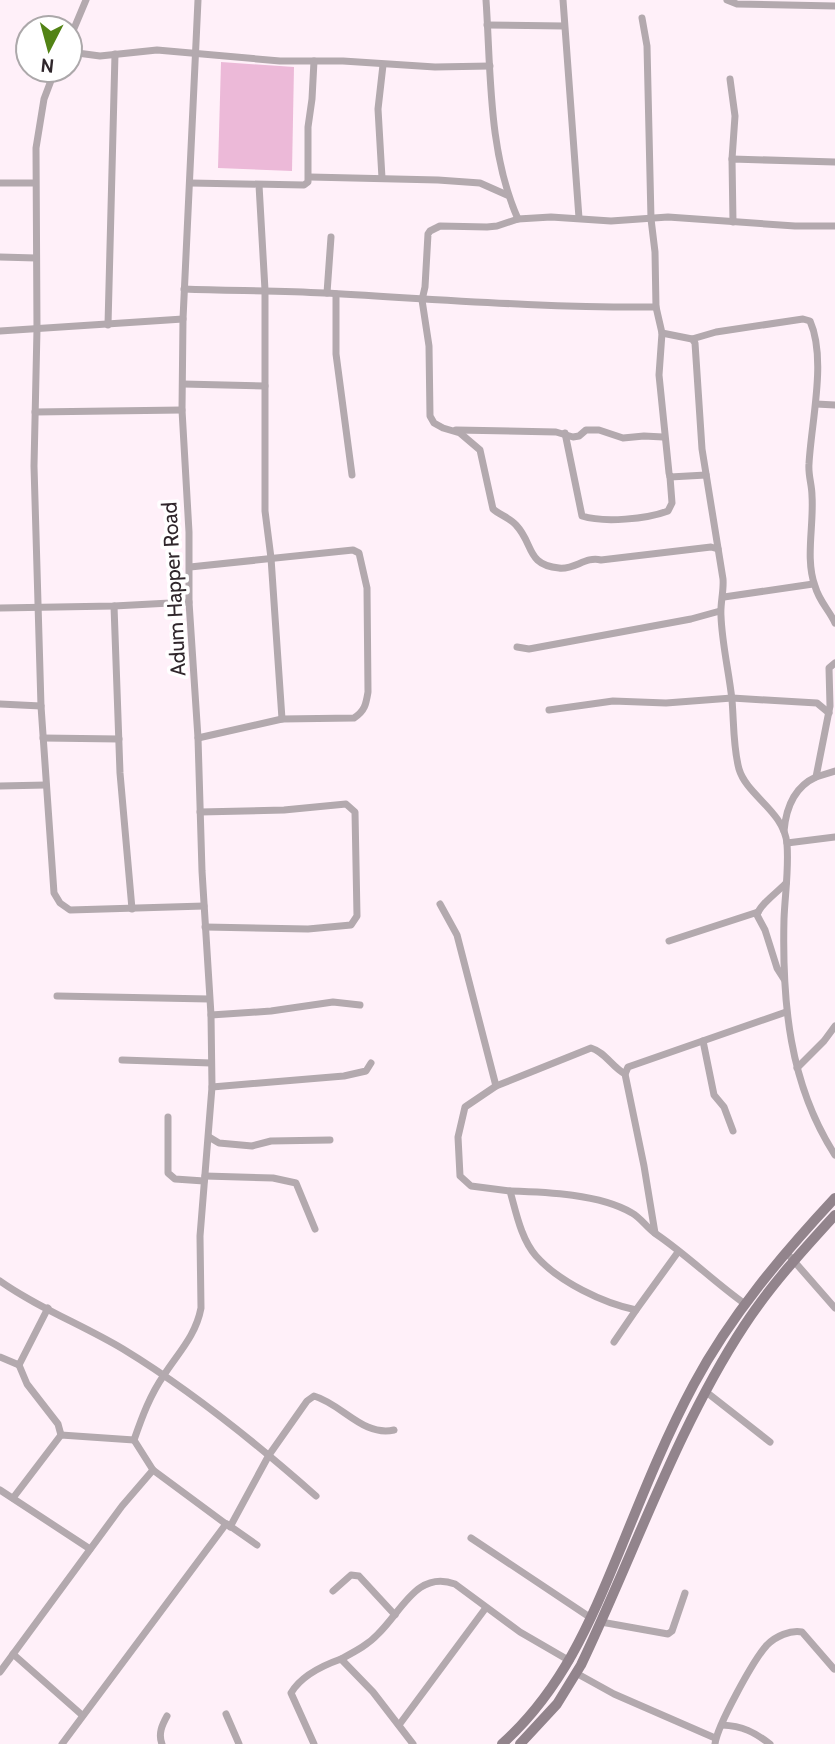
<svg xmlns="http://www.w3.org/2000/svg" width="835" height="1744" font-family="Cabin,sans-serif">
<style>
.green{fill:#ecb9d8}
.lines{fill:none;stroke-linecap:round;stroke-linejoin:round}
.street{stroke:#b3a9ae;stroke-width:7}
.secondary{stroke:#92848c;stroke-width:10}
.labels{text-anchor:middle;stroke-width:7;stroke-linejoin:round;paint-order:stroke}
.street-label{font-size:21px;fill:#2f262b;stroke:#fff}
</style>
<rect width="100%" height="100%" fill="#fff0f9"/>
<polygon class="green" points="221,62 294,67 292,171 218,168"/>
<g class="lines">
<g class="street">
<path d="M486 0C491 72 488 152 518 219"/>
<polyline points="563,0 579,218"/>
<polyline points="727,0 737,4 835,6"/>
<path d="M642 18 647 46 651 219 655 252 656 307 662 333 692 339 695 343 702 449 723 579C724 591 720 604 721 616 722 644 729 672 732 700 734 723 733 747 739 769 747 796 784 811 787 844 789 869 785 894 784 919 782 1001 789 1084 835 1155"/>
<polyline points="487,25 564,26"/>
<polyline points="70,38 86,0"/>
<polyline points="70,52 100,56 157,50 280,61 343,61 435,67 490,66"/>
<polyline points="55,70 44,99 36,148 37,329 34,466 41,706 54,893 60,903 70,910 204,906"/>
<polyline points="730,79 735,116 732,159"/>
<polyline points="310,177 438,180 480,183 507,195"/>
<polyline points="382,178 378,109 383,65"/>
<polyline points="0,183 35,183"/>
<polyline points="190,183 304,185 308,182 308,127 312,99 314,61"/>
<polyline points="259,185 265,290 265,511 271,558 282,719"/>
<polyline points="733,222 732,159 835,162"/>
<polyline points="0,257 36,258"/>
<path d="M184 289C231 291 277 290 324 293 434 299 545 308 656 307"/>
<polyline points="327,293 331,237"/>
<polyline points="336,294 336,354 352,475"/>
<polyline points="108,325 115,54"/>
<polyline points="0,331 183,319"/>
<polyline points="662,333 659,375 669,473 670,477 706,475"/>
<path d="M692 339 716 332 803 319 810 321C827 359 811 423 809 464 808 475 812 485 812 496 814 525 805 559 815 586 819 601 829 610 835 623"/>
<polyline points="183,384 265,386"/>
<polyline points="816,404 835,405"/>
<polyline points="35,412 182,410"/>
<polyline points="456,430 556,432 573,437 579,436 586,430 599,430 623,438 644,436 663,437"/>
<path d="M565 433 582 516C604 523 647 519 668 511L672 503 670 477"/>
<path d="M718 549 711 547 601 560C585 556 575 570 559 568 526 565 534 544 516 525 510 518 500 515 493 509L480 450 460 433 443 428 434 423 430 416 429 346 422 300 425 287 428 234 430 231 440 226 487 227 497 226 518 219 551 217 611 221 668 217 795 226H835"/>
<path d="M190 567 353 550 359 553 367 588 368 692C366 704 365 711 354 718L282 719 198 738"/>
<polyline points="724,597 813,584"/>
<polyline points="114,606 120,773 132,909"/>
<polyline points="0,608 114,606 189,602"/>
<polyline points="517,647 529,649 691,619 720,611"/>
<polyline points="0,704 41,706"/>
<polyline points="549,710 613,701 666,703 732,698 817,703 829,713"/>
<polyline points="43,738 119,739"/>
<polyline points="816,777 835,771"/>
<polyline points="0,786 46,785"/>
<polyline points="200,812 284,810 346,804 355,812 357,916 351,925 308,929 205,927"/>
<path d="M784 831C786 808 794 787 816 777L830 706 829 668 835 663"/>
<polyline points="787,843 835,837"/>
<path d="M440 904 457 935 496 1086 465 1107 458 1137 460 1176 471 1186 510 1191C516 1212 521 1239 536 1256 559 1282 603 1303 636 1310L678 1252"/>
<polyline points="669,941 758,912"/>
<path d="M784 979 777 968 765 930 757 915C759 905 778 892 786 883"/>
<polyline points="57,996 209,999"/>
<polyline points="211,1015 271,1011 333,1002 360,1005"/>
<polyline points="703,1041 714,1095 724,1107 733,1131"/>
<polyline points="122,1060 211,1063"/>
<polyline points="797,1068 824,1041 835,1026"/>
<path d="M496 1086 591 1048C605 1052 612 1067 625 1074"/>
<polyline points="212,1087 344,1076 366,1071 371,1063"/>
<polyline points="168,1117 168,1173 175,1179 204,1181"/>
<polyline points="209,1137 219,1143 252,1146 271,1141 330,1140"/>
<polyline points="205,1176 273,1178 296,1183 315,1229"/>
<path d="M510 1191C546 1192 600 1194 632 1213 641 1218 647 1228 656 1234 687 1255 714 1282 745 1304"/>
<polyline points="655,1233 644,1166 625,1074 628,1067 786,1012"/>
<polyline points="786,1252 835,1308"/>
<path d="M0 1281C38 1308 83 1325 123 1349 192 1391 255 1442 316 1496"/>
<polyline points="614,1342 636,1310"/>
<polyline points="0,1357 19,1365 48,1308"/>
<polyline points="19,1365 27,1384 58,1424 61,1435"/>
<polyline points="705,1391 770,1442"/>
<polyline points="0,1490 90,1549"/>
<polyline points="13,1498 61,1435 134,1440"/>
<polyline points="227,1524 257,1545"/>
<path d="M230 1527 269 1455 307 1401 314 1396C342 1404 363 1437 394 1430"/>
<polyline points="471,1538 591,1618"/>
<polyline points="333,1591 351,1575 359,1576 395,1615"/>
<polyline points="601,1622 668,1634 672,1631 685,1593"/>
<polyline points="13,1654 82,1715"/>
<path d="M341 1659C354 1652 368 1645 378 1634 402 1611 417 1570 455 1584L520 1632 570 1661"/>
<polyline points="0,1672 122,1506 153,1470"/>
<polyline points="576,1673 614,1694 715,1738"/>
<polyline points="226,1714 239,1744"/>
<polyline points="399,1725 485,1609"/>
<path d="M722 1725C743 1726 754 1732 770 1744"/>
<path d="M62 1744 226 1524 153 1470 134 1440C142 1417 150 1395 164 1375 179 1352 196 1335 201 1308L200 1236 212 1087 211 1015 202 871 198 738 189 602V532L182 410 183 319 198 0"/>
<path d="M162 1744C158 1734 162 1725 167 1716"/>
<path d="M314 1744 291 1693C301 1676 324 1665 341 1659L373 1692 413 1744"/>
<path d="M715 1744C717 1726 754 1659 767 1645 776 1636 790 1630 802 1632L834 1669"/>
</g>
<g class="secondary">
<path d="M502 1744C564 1688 591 1620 622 1545 644 1491 666 1436 694 1384 731 1315 782 1255 835 1198"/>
<path d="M520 1744 557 1704 581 1665C634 1554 677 1428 744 1326 770 1286 803 1250 835 1215"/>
</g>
</g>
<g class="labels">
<g class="street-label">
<text transform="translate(174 589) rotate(-93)" y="7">Adum Happer Road</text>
</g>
</g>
<g transform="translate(49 49) rotate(186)"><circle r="33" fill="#ffffff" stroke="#aca8aa" stroke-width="2"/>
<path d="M0-5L12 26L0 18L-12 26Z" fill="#528315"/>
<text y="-10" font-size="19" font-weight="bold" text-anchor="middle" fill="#2f262b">N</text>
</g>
</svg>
